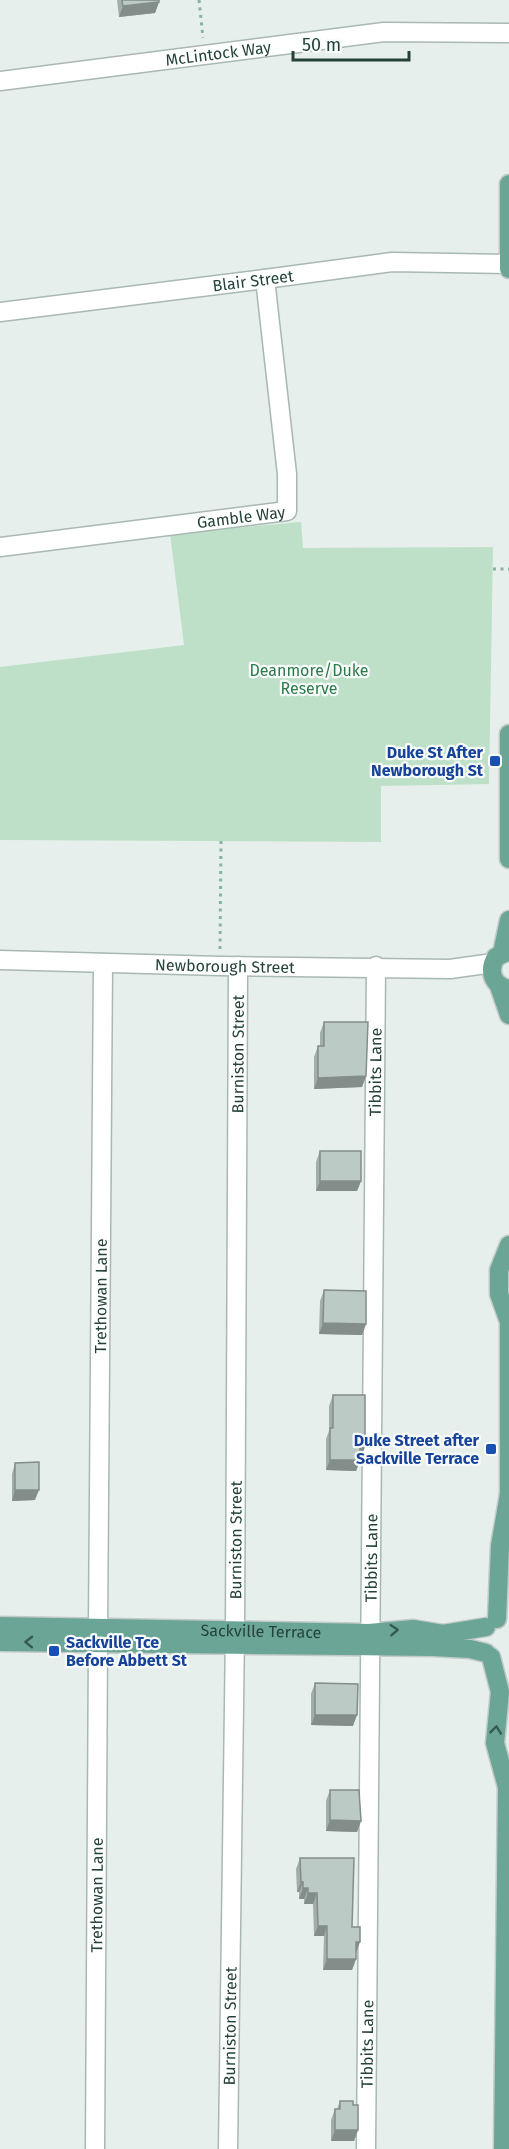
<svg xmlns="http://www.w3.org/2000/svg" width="509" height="2149" font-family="'Fira Sans',sans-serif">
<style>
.green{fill:#bfe0c8}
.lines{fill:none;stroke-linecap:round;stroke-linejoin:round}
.minor-casing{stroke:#a8b8b2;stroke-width:21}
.major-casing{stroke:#c2cac8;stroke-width:21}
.path{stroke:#86b3a5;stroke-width:3;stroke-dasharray:3 4.5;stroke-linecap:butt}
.minor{stroke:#fff;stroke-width:18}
.major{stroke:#6aa596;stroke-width:18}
.wall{fill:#a1aea9}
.shaded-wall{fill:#838d89}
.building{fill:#bbcac4;stroke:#838d89;stroke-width:1.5}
.oneway{stroke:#365b51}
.transit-dot{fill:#1a4fb4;stroke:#f7fbf9;stroke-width:2}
.labels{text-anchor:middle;stroke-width:4.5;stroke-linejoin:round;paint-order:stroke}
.street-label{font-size:16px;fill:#24423a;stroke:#f7fbf9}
.park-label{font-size:16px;fill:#2d7a4b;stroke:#f7fbf9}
.transit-label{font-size:16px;font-weight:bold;fill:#164399;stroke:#f7fbf9;text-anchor:end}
</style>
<rect width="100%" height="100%" fill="#e6efeb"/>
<polygon class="green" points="301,522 303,548 493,547 489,784 381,786 381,842 0,840 0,667 184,645 170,534"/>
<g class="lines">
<g class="minor-casing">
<g id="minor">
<path id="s1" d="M0 81 384 32 509 33"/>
<path id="s2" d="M0 312 265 279 392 262 508 264"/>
<path id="s3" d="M0 547 287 511V474L265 279"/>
<path id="s4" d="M0 960 220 966 450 969 493 963"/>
<path id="s5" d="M98 1629 103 963"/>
<path id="s6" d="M95 2149 98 1643"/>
<path id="s7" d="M228 2149 235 1631 238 966"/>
<path id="s8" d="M366 2149 376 966"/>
</g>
</g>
<g class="major-casing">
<g id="major">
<polyline points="509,184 509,269"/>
<polyline points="509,734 509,859"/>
<path d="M509 951 496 957C488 971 492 985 509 989"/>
<polyline points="502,953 509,920"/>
<polyline points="499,986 509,1015"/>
<polyline points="509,1245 499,1270 499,1294 509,1322 509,1495"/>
<polyline points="497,1619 500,1546 509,1494"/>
<path id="s9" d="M0 1626 369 1633 413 1629 443 1634 486 1627"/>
<polyline points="0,1642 433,1647 470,1649 486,1653"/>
<polyline points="491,1657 500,1692 495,1743 507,1787"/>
<polyline points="503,2149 507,1787 509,1780"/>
</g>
</g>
<g class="path">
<polyline points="199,0 203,38"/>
<polyline points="493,569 509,569"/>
<polyline points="220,949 221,841"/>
</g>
<use href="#minor" class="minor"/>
<use href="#major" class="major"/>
</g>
<g class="wall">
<polygon points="117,0 159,0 159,2 155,13 119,17"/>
<polygon points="324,1022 366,1076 362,1087 314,1089 314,1057 318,1046 320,1046 320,1033"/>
<polygon points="320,1151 361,1181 357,1191 316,1191 316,1162"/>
<polygon points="324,1290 366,1324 362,1335 319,1334 320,1301"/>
<polygon points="333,1395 361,1458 356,1471 326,1470 326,1439 329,1431 329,1406"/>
<polygon points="15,1463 35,1500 12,1501 12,1474"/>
<polygon points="315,1683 353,1726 311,1725 311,1694"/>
<polygon points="330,1790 361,1821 357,1832 326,1831 326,1801"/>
<polygon points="300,1858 352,1927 356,1959 352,1970 323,1970 324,1936 314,1936 313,1904 304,1904 304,1899 299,1899 299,1892 297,1892 296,1869"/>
<polygon points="340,2101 353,2105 358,2130 354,2141 331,2141 331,2120 335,2109 337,2109"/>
</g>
<g class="shaded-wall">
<polygon points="159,2 155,13 119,17 123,6"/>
<polygon points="366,1076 362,1087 314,1089 318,1078"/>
<polygon points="320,1181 361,1181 357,1191 316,1191"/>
<polygon points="323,1323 366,1324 362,1335 319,1334"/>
<polygon points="360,1447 365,1447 361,1458 356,1458"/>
<polygon points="330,1460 360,1460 356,1471 326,1470"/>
<polygon points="15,1490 39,1490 35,1500 12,1501"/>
<polygon points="315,1715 357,1715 353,1726 311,1725"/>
<polygon points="330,1820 361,1821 357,1832 326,1831"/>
<polygon points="301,1882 303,1882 299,1892 297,1892"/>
<polygon points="303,1888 308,1888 304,1899 299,1899"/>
<polygon points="308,1893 317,1893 313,1904 304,1904"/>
<polygon points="318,1926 327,1926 324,1936 314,1936"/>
<polygon points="356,1942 360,1942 356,1953"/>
<polygon points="327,1959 356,1959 352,1970 323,1970"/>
<polygon points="335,2130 358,2130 354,2141 331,2141"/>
</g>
<g class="building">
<polygon points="122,0 159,0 159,2 123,6"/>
<polygon points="324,1022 368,1022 366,1076 318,1078 318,1046 324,1046"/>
<rect x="320" y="1151" width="41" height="30"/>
<polygon points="324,1290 366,1291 366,1324 323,1323"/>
<polygon points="333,1395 365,1395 365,1447 360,1447 360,1460 330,1460 330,1428 333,1428"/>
<polygon points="39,1462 39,1490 15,1490 15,1463"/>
<polygon points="315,1683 358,1684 357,1715 315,1715"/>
<polygon points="330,1790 359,1790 361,1821 330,1820"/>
<polygon points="300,1858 354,1858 352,1927 360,1927 360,1942 356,1942 356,1959 327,1959 327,1926 318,1926 317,1893 308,1893 308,1888 303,1888 303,1882 301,1882"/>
<polygon points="340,2101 353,2101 353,2105 358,2105 358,2130 335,2130 335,2109 340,2109"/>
</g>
<defs><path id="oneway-chevron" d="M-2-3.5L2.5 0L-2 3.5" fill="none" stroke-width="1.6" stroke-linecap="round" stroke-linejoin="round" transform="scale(1.5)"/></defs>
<g class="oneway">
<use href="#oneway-chevron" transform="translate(394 1630) rotate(-4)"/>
<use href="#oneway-chevron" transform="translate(29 1642) rotate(-179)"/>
<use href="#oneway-chevron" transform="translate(496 1730) rotate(-84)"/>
</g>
<g class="transit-dot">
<rect x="489" y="755" width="12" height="12" rx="3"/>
<rect x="485" y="1443" width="12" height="12" rx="3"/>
<rect x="48" y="1645" width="12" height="12" rx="3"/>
</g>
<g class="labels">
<g class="street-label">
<text dy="6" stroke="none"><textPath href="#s1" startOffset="220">McLintock Way</textPath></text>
<text dy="6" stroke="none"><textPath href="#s2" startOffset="255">Blair Street</textPath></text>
<text dy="6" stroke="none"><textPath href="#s3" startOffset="243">Gamble Way</textPath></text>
<text dy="6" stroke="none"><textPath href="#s4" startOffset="225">Newborough Street</textPath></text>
<text dy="6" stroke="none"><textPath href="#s7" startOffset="1095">Burniston Street</textPath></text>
<text dy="6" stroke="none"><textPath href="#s8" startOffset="1077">Tibbits Lane</textPath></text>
<text dy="6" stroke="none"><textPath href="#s5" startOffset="333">Trethowan Lane</textPath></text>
<text dy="6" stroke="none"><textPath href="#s7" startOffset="609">Burniston Street</textPath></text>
<text dy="6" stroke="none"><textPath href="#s8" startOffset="591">Tibbits Lane</textPath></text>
<text dy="6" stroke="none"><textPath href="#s9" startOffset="261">Sackville Terrace</textPath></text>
<text dy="6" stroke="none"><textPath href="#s6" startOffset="254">Trethowan Lane</textPath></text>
<text dy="6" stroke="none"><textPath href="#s7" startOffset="123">Burniston Street</textPath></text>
<text dy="6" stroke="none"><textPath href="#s8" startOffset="105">Tibbits Lane</textPath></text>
</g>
<g class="park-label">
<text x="309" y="676">Deanmore/Duke<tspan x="309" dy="18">Reserve</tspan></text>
</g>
<g class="transit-label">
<text x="483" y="758">Duke St After<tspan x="483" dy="18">Newborough St</tspan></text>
<text x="479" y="1446">Duke Street after<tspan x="479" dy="18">Sackville Terrace</tspan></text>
<text x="66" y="1648" text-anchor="start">Sackville Tce<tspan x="66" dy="18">Before Abbett St</tspan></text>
</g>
</g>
<path d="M293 51v9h116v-9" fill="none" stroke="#24423a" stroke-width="3"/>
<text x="302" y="51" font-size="18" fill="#24423a" stroke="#f7fbf9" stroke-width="4.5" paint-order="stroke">50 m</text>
</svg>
